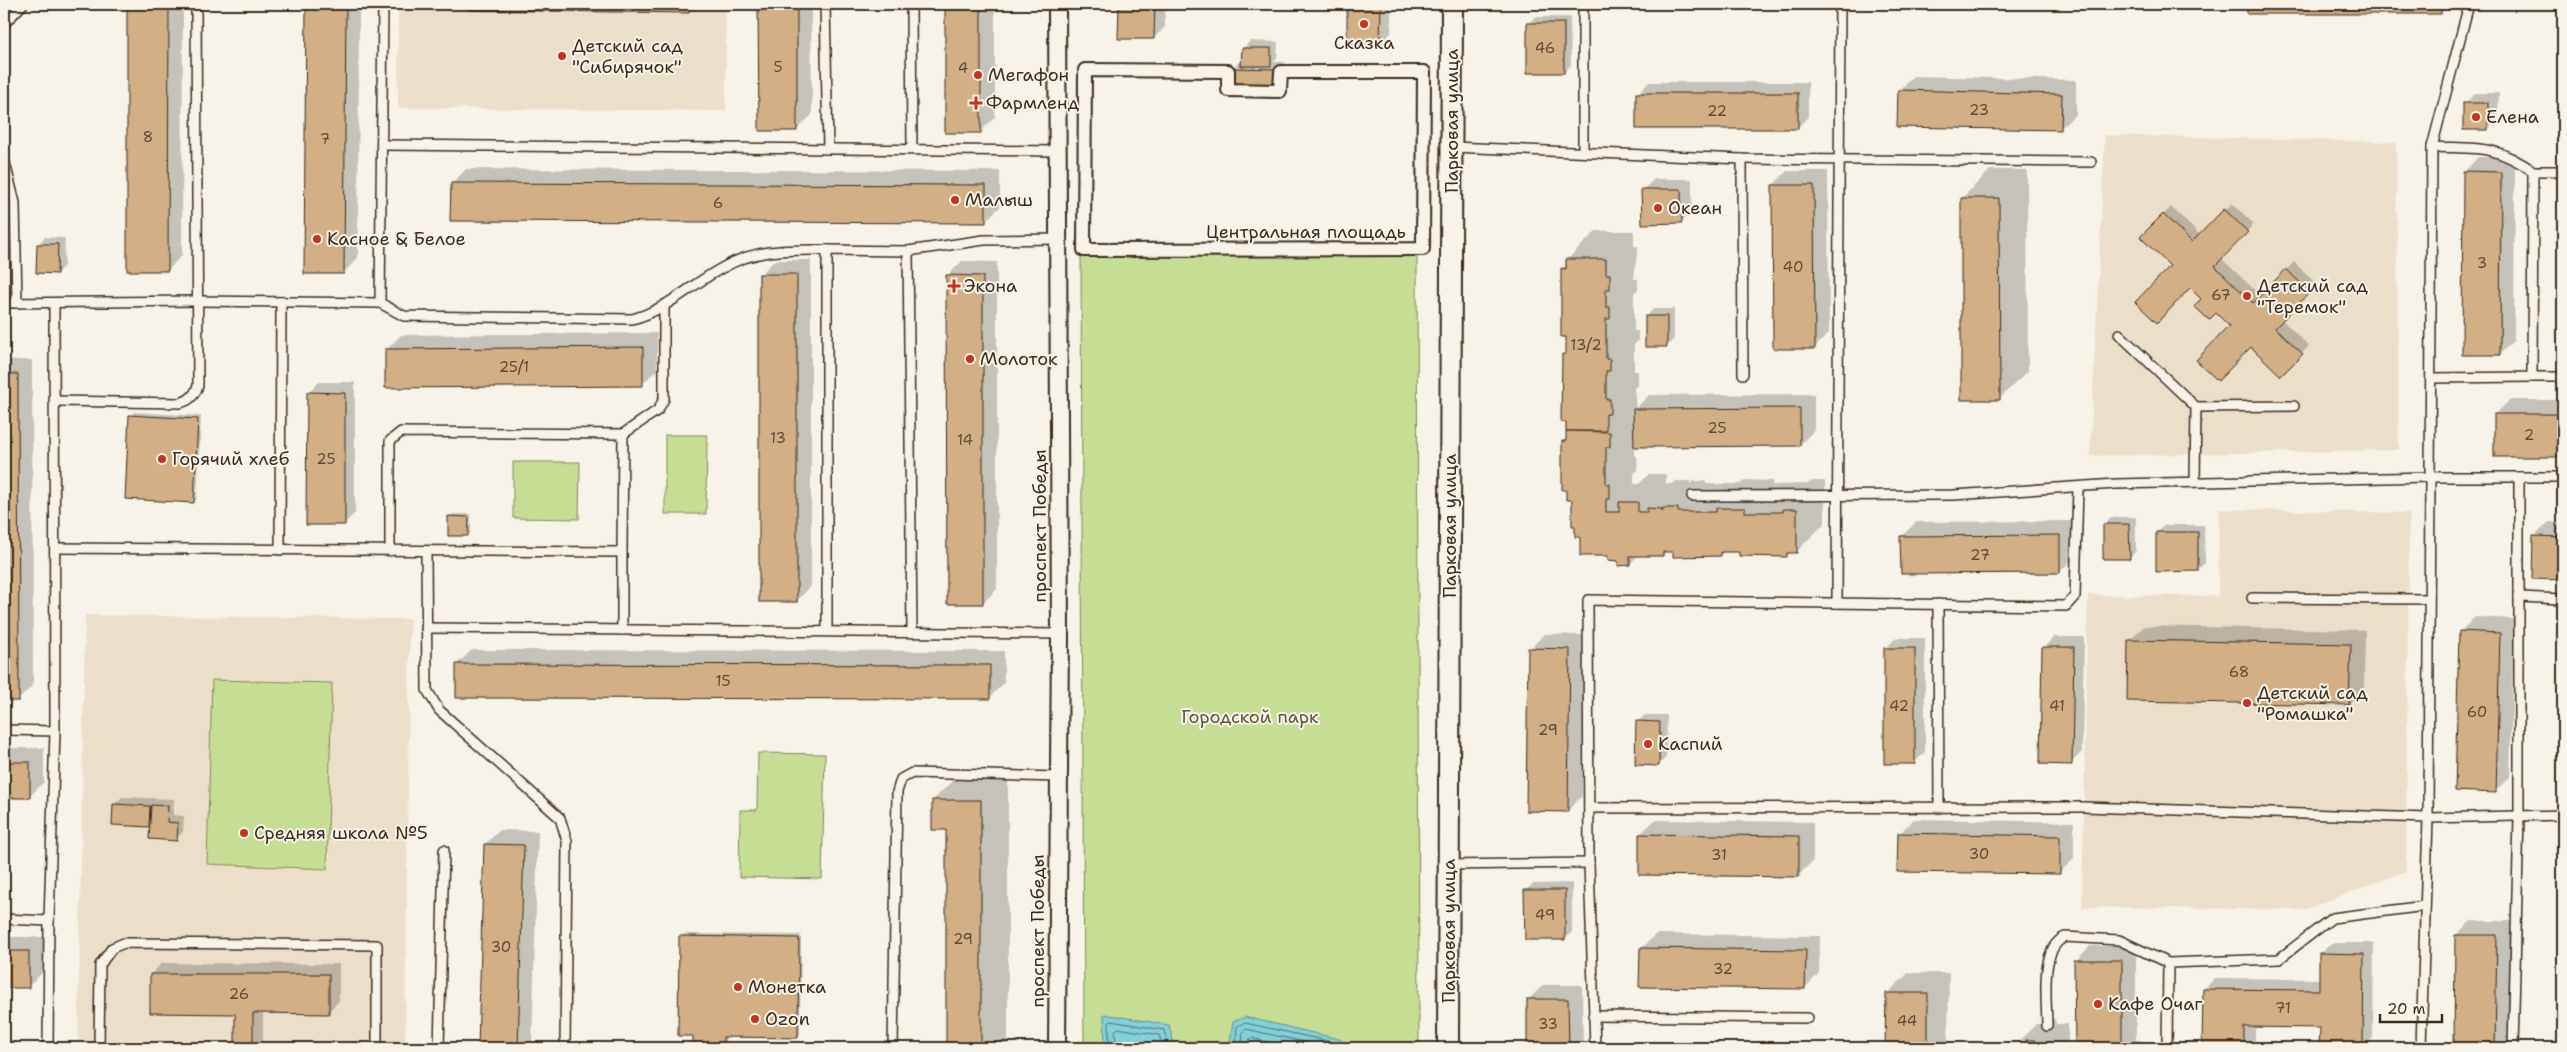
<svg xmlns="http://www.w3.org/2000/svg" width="2567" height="1052" font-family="'Shantell Sans',sans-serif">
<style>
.built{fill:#ecdfca}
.green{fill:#c6de93;stroke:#808458}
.water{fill:#81d1dd;stroke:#658e91}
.shadow{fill:#0003}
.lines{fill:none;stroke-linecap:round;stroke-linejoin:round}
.shore{stroke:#576d6a;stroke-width:1}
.building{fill:#d2af84;stroke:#3b2a1e}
.service-casing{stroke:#3b2a1e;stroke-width:12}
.pedestrian-casing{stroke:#3b2a1e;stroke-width:16}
.minor-casing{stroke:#3b2a1e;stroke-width:20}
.tertiary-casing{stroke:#3b2a1e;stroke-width:24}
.service{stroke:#f7f3e8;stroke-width:9}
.pedestrian{stroke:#f7f3e8;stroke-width:12}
.minor{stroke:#f7f3e8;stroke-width:16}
.tertiary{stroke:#f7f3e8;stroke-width:20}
.poi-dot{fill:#c8321e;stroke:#f7f3e8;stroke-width:2}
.labels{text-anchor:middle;stroke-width:4;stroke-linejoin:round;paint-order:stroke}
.number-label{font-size:15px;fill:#614b38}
.poi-label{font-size:18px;fill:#3b2a1e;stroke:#f7f3e8;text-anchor:start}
.street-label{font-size:18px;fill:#3b2a1e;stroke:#f7f3e8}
.park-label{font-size:18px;fill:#5e573b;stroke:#f7f3e8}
</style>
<rect width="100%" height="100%" fill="#f7f3e8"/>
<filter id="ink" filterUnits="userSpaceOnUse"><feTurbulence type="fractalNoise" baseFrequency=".02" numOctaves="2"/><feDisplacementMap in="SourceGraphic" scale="10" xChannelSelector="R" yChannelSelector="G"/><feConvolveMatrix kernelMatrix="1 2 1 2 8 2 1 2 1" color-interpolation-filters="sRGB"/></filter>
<g filter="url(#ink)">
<g class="built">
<polygon points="398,4 726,4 726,111 398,108"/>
<polygon points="2105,135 2396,142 2399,450 2090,456"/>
<polygon points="2219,509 2409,513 2406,871 2305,910 2082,907 2088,595 2218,596"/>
<polygon points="85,615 410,619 405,1048 78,1048"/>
</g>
<g class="green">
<polygon points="1081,252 1417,254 1419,1048 1084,1048"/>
<polygon points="665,435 707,435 706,514 665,514"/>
<polygon points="513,462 580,462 579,519 513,518"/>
<polygon points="212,680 332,683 327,869 207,864"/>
<polygon points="758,753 825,754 822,879 739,877 740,810 757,810"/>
</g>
<g class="water">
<polygon points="1104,1014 1169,1025 1175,1048 1105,1048"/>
<polygon points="1245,1017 1339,1039 1354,1048 1231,1048 1230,1042 1233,1022"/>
</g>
<g class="shadow">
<polygon points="128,4 183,4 182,255 168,270 128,270"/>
<polygon points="307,4 359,4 358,258 343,273 305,273"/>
<polygon points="470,4 697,4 689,12 470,9"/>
<polygon points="760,4 811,4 812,115 797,129 760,130"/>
<polygon points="946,4 995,4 995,117 980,132 946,132"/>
<polygon points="1120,4 1165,4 1165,27 1154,38 1120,38"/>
<polygon points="1348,4 1391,4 1391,33 1380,44 1348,44"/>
<polygon points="1900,4 2062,4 2059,6 1900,7"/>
<polygon points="2248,4 2450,4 2441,13 2248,13"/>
<rect x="2513" y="4" width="50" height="3"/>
<polygon points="1535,17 1570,17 1571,65 1564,72 1528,24"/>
<polygon points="1250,41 1278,42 1277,58 1273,62 1284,62 1284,80 1232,69 1240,61 1243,62 1243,49"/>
<polygon points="1913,76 2076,80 2076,114 2061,128 1899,91"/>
<polygon points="1649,82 1808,82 1808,117 1797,128 1638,93"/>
<polygon points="2476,93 2499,93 2498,118 2488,129 2465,104"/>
<polygon points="2478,157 2515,157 2514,340 2500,354 2464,172"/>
<polygon points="466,169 1000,171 1000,207 985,221 452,184"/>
<polygon points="1990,170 2027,170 2028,371 1999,399 1962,198"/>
<polygon points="1787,171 1828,171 1829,333 1814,348 1773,185"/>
<polygon points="1654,179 1692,179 1692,211 1681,222 1643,190"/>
<polygon points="2232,203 2254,224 2221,258 2261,296 2294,262 2316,284 2282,320 2309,346 2281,375 2142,237 2171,207 2200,235"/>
<polygon points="4,211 10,211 11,249 4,256"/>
<polygon points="1596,231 1634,231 1634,246 1638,246 1634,279 1638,279 1638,289 1634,293 1634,331 1638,331 1638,341 1634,345 1634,371 1638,371 1638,385 1634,388 1636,408 1649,395 1814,394 1814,430 1800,445 1634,446 1634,456 1637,456 1638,470 1634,474 1634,484 1639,484 1649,474 1666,474 1666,484 1673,484 1676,481 1690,481 1690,484 1693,481 1706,481 1706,484 1741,484 1745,480 1773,481 1772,485 1808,484 1812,481 1825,481 1825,523 1797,551 1791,551 1787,555 1740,551 1725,551 1720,555 1666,551 1663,555 1639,555 1630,564 1609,555 1573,498 1563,442 1567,438 1567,421 1563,354 1567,350 1562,269 1567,264 1567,260"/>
<polygon points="45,237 65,238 64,266 57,273 38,244"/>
<polygon points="775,260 811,260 811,586 797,601 761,274"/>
<polygon points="962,261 997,262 997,589 983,603 947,276"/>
<polygon points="1653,309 1674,309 1674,339 1667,346 1646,317"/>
<polygon points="657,333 657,370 642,384 386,350 401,335"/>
<polygon points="4,360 32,360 33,685 18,700 4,700"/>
<polygon points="319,382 355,382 355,513 344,524 308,393"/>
<polygon points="2510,400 2563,400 2563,456 2495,456 2495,414"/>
<polygon points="134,412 201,416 197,498 194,502 131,416"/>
<polygon points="453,514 471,514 471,532 468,535 449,517"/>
<polygon points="2111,517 2136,517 2136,551 2129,558 2104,524"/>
<polygon points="2074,521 2074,557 2060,572 1902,536 1916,522"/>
<polygon points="2549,522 2563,523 2563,579 2533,578 2534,537"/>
<polygon points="2164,525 2204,525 2205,563 2197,570 2157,532"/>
<polygon points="2475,617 2514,619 2510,777 2495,791 2460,632"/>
<polygon points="2144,626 2365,630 2364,689 2349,704 2129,641"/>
<polygon points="1544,634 1584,635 1582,796 1568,810 1530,649"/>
<polygon points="2054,637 2084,637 2082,752 2071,763 2043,648"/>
<polygon points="1896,638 1925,638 1925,752 1914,763 1885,649"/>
<polygon points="472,650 1004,651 1004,683 989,698 457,664"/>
<polygon points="1645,715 1667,715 1666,758 1658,765 1637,722"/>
<polygon points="4,748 44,748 44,782 29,797 4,797"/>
<polygon points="961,772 1008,772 1008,1048 947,1048 947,829 933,800"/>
<polygon points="122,797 174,799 173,815 184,816 183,832 176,839 151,826 113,824 114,805"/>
<polygon points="1914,819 2074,822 2074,859 2059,873 1899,834"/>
<polygon points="1655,820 1813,822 1813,861 1798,876 1640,834"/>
<polygon points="500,830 538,831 532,1048 480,1048 485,844"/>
<polygon points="1572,883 1572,932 1565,939 1525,891 1533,884"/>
<polygon points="2471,921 2511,921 2509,1048 2455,1048 2456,935"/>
<polygon points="684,934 801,935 800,1034 797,1037 726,1036 725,1048 694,1048 680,937"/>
<polygon points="1656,934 1820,936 1819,973 1805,988 1641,949"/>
<polygon points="4,937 43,937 43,972 29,986 4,986"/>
<polygon points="2331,943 2374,943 2373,1038 2363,1048 2321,1048 2321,1026 2255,1026 2255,1040 2246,1048 2204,1048 2204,989 2215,978 2320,979 2320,954"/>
<polygon points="2090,946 2136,946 2136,1040 2141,1040 2141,1048 2076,1048 2076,961"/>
<polygon points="162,963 339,964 339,1001 328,1012 263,1012 263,1048 236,1048 236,1012 151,974"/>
<polygon points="1908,973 1949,973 1948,1048 1887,1048 1887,994"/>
<polygon points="1543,985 1582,985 1583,1048 1529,1048 1528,1000"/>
<polygon points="2048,1019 2055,1019 2056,1024 2068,1024 2068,1048 2015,1048 2015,1045 2036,1024 2043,1024"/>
</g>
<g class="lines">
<g class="shore">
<polyline points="1109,1048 1109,1023 1111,1021 1164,1030 1169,1048"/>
<polyline points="1116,1048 1115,1031 1118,1028 1159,1035 1163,1048"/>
<polyline points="1236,1048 1237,1026 1245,1023 1337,1043 1345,1048"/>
<polyline points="1242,1048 1243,1031 1246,1029 1331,1048"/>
<polyline points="1250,1048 1249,1040 1251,1038 1297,1048"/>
</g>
</g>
<g class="building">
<polygon points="127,4 169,4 168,271 127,271"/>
<polygon points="306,4 346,4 344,274 304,274"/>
<polygon points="469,4 689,4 689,13 469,10"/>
<polygon points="758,4 797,4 797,131 759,131"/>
<rect x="945" y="4" width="36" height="129"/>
<polygon points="1119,4 1155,4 1154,39 1118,39"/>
<polygon points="1347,4 1381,4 1380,45 1347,45"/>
<polygon points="1635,4 1798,4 1798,5"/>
<polygon points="1899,4 2060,4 2060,8 1899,9"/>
<rect x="2247" y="4" width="194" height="10"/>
<polygon points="2511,4 2563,4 2563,8 2512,8"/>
<rect x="1527" y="23" width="37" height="50"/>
<polygon points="1242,48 1271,48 1271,66 1241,66"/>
<polygon points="1231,68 1277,69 1277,88 1231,87"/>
<polygon points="1898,90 2062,94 2061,130 1897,127"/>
<rect x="1636" y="93" width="162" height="36"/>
<rect x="2463" y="103" width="25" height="27"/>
<polygon points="2463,171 2501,172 2500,355 2462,355"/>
<polygon points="451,183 986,185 986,223 450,221"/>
<polygon points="1772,185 1814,185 1815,349 1773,349"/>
<polygon points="1641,189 1681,189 1682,223 1642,224"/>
<polygon points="1961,198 1999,198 2000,400 1961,400"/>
<polygon points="2224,209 2248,232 2215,266 2253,303 2286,269 2310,292 2275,328 2303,354 2281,376 2251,347 2218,381 2196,360 2229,326 2216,313 2209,320 2194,306 2201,299 2190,288 2157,323 2135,302 2170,266 2140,237 2163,214 2192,242"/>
<polygon points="37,244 58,244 57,274 36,273"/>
<polygon points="1566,259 1606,259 1606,274 1610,274 1610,289 1606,289 1606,307 1610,307 1610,319 1606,319 1606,359 1610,359 1610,371 1606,371 1606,399 1610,399 1610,414 1606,414 1606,431 1566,431 1566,422 1561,422 1562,354 1566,354 1566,337 1561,337 1561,268 1566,269"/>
<rect x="759" y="274" width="38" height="328"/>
<polygon points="946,275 983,276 983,604 947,604"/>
<rect x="1645" y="316" width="22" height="31"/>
<polygon points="643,347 643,386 385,388 385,349"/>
<polygon points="4,374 18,374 19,701 4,701"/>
<polygon points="307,392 345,393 345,525 306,525"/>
<polygon points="1800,408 1800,446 1634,447 1633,409"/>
<rect x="2494" y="414" width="69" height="43"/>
<polygon points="129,415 198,419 194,503 125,499"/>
<polygon points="1566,431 1610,432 1610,447 1606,447 1606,484 1610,484 1610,499 1606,499 1606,512 1619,512 1619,502 1638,502 1638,512 1647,512 1647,508 1662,509 1662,512 1663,508 1678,508 1678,512 1716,512 1716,508 1745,508 1745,512 1783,512 1783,509 1797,509 1797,553 1787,553 1787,557 1739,556 1739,552 1721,552 1721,556 1673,557 1673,552 1663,552 1663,556 1630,556 1630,565 1618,566 1618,561 1608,560 1608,556 1580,556 1580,537 1575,537 1575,526 1572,526 1572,500 1566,500 1566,490 1562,490 1562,441 1566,441"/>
<polygon points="448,516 469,517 468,536 448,536"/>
<polygon points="2103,524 2129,524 2130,559 2103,559"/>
<polygon points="2156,532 2198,532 2198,571 2156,572"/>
<polygon points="2060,535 2060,573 1901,574 1900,536"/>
<polygon points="2533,536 2563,537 2563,580 2532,579"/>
<polygon points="2459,631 2500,633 2496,793 2455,791"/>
<polygon points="2128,640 2351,644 2349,705 2127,701"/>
<polygon points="2042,647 2074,647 2072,765 2040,764"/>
<polygon points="1528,648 1570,649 1568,812 1526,811"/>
<rect x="1884" y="648" width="31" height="116"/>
<polygon points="456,664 990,665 990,699 456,698"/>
<polygon points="1636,721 1660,722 1659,766 1635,765"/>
<rect x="4" y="762" width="26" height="36"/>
<polygon points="932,800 981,800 981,1048 946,1048 946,830 932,830"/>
<polygon points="113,804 150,806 149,827 112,825"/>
<polygon points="151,805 168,806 167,822 178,823 177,841 149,839"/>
<polygon points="1898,833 2060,836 2060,874 1897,872"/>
<polygon points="1639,834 1799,836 1799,877 1639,875"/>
<polygon points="484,844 524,845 518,1048 478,1048"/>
<polygon points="1524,890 1565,890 1565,940 1525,940"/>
<polygon points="2455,935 2497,935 2495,1048 2454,1048"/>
<polygon points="679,936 799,938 798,1038 723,1037 723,1048 693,1048 693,1036 678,1036"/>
<polygon points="1640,948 1806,950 1805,989 1639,987"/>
<rect x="4" y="951" width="25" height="37"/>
<polygon points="2319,953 2364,954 2363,1048 2319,1048 2320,1028 2244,1027 2244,1048 2202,1048 2203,989 2319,990"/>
<polygon points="2074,960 2122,960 2122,1048 2075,1048"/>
<polygon points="150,974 329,974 329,1014 253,1013 253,1048 235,1048 235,1014 150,1013"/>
<polygon points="1886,993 1928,993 1928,1048 1885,1048"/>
<polygon points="1527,999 1568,999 1569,1048 1527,1048"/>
<polygon points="2026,1040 2035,1040 2035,1044 2047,1044 2047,1048 2014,1048 2014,1044 2026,1044"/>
</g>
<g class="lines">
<g class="service-casing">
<g id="service">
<polyline points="825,4 828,149"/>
<polyline points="911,4 912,149"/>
<polyline points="1583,4 1583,151"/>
<polyline points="4,24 23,4"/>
<polyline points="383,145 1058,151"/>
<polyline points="1452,147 1742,159 2091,162"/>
<path d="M2432 147C2477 149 2494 144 2533 171"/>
<polyline points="4,159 15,203 17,303"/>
<polyline points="1742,159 1743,374"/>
<polyline points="908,251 984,240 1059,239"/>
<path d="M4 303 197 301 380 303 404 316 632 319C665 311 692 284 722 268 757 248 789 250 827 250"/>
<polyline points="380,303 383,4"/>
<polyline points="2119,334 2196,407 2195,482"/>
<polyline points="2532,377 2563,377"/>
<polyline points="2431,378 2532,377 2533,171 2563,171"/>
<path d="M55 401 180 403C190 400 194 396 198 386L196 4"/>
<polyline points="2196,407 2294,406"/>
<polyline points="623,434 658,410 664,399 664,305"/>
<polyline points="1692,496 1954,495 2116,484 2431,477 2563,477"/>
<polyline points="55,548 622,552 623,434 401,432 390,441 390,551"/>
<polyline points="280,550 281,302"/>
<polyline points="426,551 427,690 439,710 560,818 567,841 565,1048"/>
<polyline points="622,552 622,630"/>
<polyline points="2519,597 2563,599"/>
<polyline points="2252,598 2429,599"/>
<polyline points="1837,603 1840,4"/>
<polyline points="1938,604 1939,808"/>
<polyline points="426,628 1060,634"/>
<polyline points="827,631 827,250 908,251 912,632"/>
<polyline points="4,730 55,731"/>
<polyline points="1589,808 2084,807 2428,818 2563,815"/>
<polyline points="1449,865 1589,863"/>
<polyline points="4,919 49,921"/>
<polyline points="1593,1016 1808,1018"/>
<path d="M2047 1026C2047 1001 2039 948 2065 937L2119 940 2168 963"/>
<polyline points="48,1048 49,921 55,731 54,304"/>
<polyline points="99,1048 100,965 112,948 124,943 377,945 377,1048"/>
<polyline points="439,1048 444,850"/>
<polyline points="893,1048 897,792 901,779 912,773 1059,777"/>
<polyline points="1595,1048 1589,863 1588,600 2066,606 2075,596 2078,488"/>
<polyline points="2167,1048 2168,963 2279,959 2332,918 2425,906"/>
<polyline points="2421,1048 2428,818 2432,147 2469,4"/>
<polyline points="2513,1048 2519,817 2519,477"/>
</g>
</g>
<g class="pedestrian-casing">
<polygon id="pedestrian" points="1085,70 1228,71 1228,90 1280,91 1281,72 1424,72 1423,249 1084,250"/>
</g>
<g class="minor-casing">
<polyline id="minor" points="1057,4 1060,634 1057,1048"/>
</g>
<g class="tertiary-casing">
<polyline id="tertiary" points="1448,1048 1452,4"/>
</g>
<use href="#service" class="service"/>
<use href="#pedestrian" class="pedestrian"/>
<use href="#minor" class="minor"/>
<use href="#tertiary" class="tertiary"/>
</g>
</g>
<g class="poi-dot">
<circle cx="1364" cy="24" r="5"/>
<circle cx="562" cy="56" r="5"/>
<circle cx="978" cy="75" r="5"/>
<path d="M973.5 95.5h5v5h5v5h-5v5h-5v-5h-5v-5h5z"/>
<circle cx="2476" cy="117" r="5"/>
<circle cx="955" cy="200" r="5"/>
<circle cx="1658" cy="208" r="5"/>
<circle cx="317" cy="239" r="5"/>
<path d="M951.5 278.5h5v5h5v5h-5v5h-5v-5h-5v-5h5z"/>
<circle cx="2247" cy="296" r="5"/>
<circle cx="970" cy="359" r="5"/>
<circle cx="162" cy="459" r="5"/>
<circle cx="2247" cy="703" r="5"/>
<circle cx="1648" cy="744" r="5"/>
<circle cx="244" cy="833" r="5"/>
<circle cx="738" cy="987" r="5"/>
<circle cx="2098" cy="1004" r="5"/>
<circle cx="755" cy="1019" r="5"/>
</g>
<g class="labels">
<g class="number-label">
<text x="1545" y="53">46</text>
<text x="778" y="72">5</text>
<text x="963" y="73">4</text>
<text x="1979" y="115">23</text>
<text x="1717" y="116">22</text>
<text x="148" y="142">8</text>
<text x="325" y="144">7</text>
<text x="718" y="208">6</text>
<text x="2482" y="268">3</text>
<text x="1793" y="272">40</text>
<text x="2221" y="300">67</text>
<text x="1586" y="350">13/2</text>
<text x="514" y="372">25/1</text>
<text x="1717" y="433">25</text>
<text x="2529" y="440">2</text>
<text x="778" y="443">13</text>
<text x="965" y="445">14</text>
<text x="326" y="464">25</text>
<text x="1980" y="560">27</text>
<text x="2239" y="677">68</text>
<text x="723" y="686">15</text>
<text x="1899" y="711">42</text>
<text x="2057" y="711">41</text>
<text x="2477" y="717">60</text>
<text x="1548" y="735">29</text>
<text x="1979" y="859">30</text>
<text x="1719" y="860">31</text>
<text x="1545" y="920">49</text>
<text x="963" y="944">29</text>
<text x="501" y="952">30</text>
<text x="1723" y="974">32</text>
<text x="239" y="999">26</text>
<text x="2283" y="1013">71</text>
<text x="1907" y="1026">44</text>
<text x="1548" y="1029">33</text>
</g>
<g class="poi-label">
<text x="1364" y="49" text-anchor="middle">Сказка</text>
<text x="572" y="52">Детский сад<tspan x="572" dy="21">"Сибирячок"</tspan></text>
<text x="988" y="81">Мегафон</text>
<text x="986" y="109">Фармленд</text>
<text x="2486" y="123">Елена</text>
<text x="965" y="206">Малыш</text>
<text x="1668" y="214">Океан</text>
<text x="327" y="245">Касное &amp; Белое</text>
<text x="964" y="292">Экона</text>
<text x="2257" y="292">Детский сад<tspan x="2257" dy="21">"Теремок"</tspan></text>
<text x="980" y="365">Молоток</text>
<text x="172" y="465">Горячий хлеб</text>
<text x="2257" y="699">Детский сад<tspan x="2257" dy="21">"Ромашка"</tspan></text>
<text x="1658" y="750">Каспий</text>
<text x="254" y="839">Средняя школа №5</text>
<text x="748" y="993">Монетка</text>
<text x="2108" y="1010">Кафе Очаг</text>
<text x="765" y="1025">Ozon</text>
</g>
<g class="street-label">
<text transform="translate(1452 121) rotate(-90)" y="6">Парковая улица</text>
<text x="1306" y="238">Центральная площадь</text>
<text transform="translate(1040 526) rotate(-90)" y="6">проспект Победы</text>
<text transform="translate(1450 526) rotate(-90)" y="6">Парковая улица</text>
<text transform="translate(1038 931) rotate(-90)" y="6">проспект Победы</text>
<text transform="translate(1449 931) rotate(-90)" y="6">Парковая улица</text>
</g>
<g class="park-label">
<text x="1250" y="723">Городской парк</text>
</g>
</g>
<rect width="2567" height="1052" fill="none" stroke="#f7f3e8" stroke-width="20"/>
<rect x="10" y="10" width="2547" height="1032" fill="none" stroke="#3b2a1e" stroke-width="2" filter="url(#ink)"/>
<path d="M2380 1014v8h62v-8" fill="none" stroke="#3b2a1e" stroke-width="2.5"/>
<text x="2387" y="1014" font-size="15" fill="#3b2a1e" stroke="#f7f3e8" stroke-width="4" paint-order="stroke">20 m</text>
</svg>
